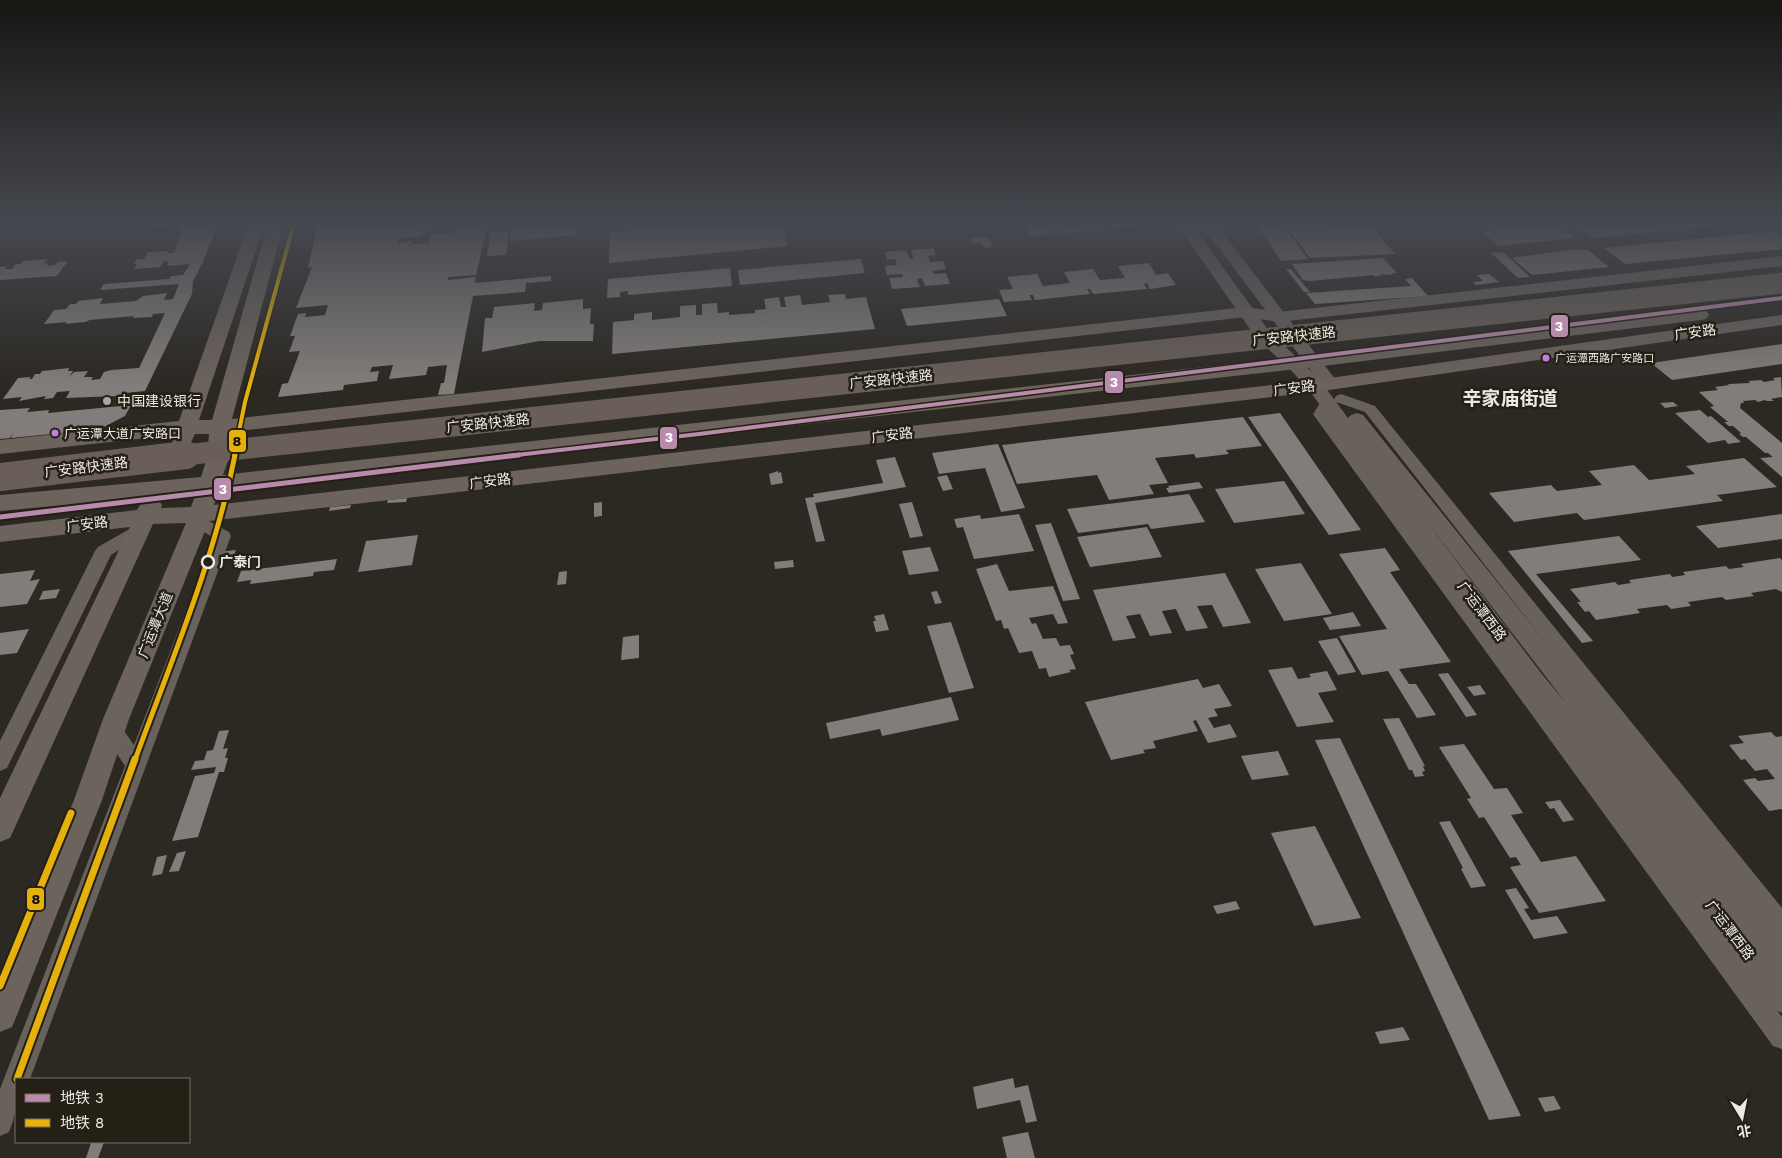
<svg xmlns="http://www.w3.org/2000/svg" width="1782" height="1158" font-family="'Work Sans','Noto Sans SC',sans-serif">
<style>
.building{fill:#827d7a}
.lines{fill:none;stroke-linecap:round;stroke-linejoin:round}
.minor{fill:#69615c;fill-rule:evenodd}
.tertiary{fill:#69615c;fill-rule:evenodd}
.secondary{fill:#6d635d;fill-rule:evenodd}
.trunk-bridge-far1{stroke:#6a5f58;stroke-width:21}
.trunk-bridge{stroke:#6a5f58;stroke-width:28}
.metro-1-far1-casing{stroke:#252016;stroke-width:7}
.metro-1-casing{stroke:#252016;stroke-width:9}
.metro-2-far2-casing{stroke:#252016;stroke-width:7}
.metro-2-far1-casing{stroke:#252016;stroke-width:9}
.metro-2-casing{stroke:#252016;stroke-width:11}
.metro-1-far1{stroke:#b88aab;stroke-width:4}
.metro-1{stroke:#b88aab;stroke-width:5}
.metro-2-far2{stroke:#e6b10b;stroke-width:4}
.metro-2-far1{stroke:#e6b10b;stroke-width:5}
.metro-2{stroke:#e6b10b;stroke-width:7}
.bus-dot{fill:#c07fdc;stroke:#252016;stroke-width:2}
.poi-dot{fill:#a9a59f;stroke:#252016;stroke-width:2}
.stop-dot{fill:#252016;stroke:#ece8e2;stroke-width:2.5}
.labels{text-anchor:middle;stroke-width:5;stroke-linejoin:round;paint-order:stroke}
.far-bus-label{font-size:11px;fill:#ece8e2;stroke:#252016;text-anchor:start}
.bus-label{font-size:13px;fill:#ece8e2;stroke:#252016;text-anchor:start}
.street-label{font-size:14px;fill:#ece8e2;stroke:#252016}
.poi-label{font-size:14px;fill:#ece8e2;stroke:#252016;text-anchor:start}
.stop-label{font-size:14px;font-weight:bold;fill:#ece8e2;stroke:#252016;text-anchor:start}
.district-label{font-size:19px;font-weight:bold;fill:#ece8e2;stroke:#252016}
.line-badge{stroke:#252016;stroke-width:2}
.badge-label{font-size:14px;text-anchor:middle;font-weight:bold;fill:#fff}
.pale-badge-label{font-size:14px;text-anchor:middle;font-weight:bold;fill:#111}
</style>
<rect width="100%" height="100%" fill="#2c2822"/>
<g class="building">
<polygon points="155,223 179,223 178,226 152,228"/>
<polygon points="184,223 218,223 203,262 193,281 192,294 145,391 126,393 125,395 117,396 66,398 70,391 57,392 53,398 44,399 46,396 19,401 22,397 3,399 18,378 31,377 29,379 32,379 35,374 40,374 42,371 69,368 68,371 73,371 69,377 74,372 88,371 84,377 93,377 91,380 100,379 104,372 111,370 139,368 165,313 153,314 152,317 133,318 134,316 90,320 85,322 65,324 67,322 44,324 54,310 66,309 70,304 76,304 78,301 103,298 100,304 136,301 143,296 167,293 164,300 173,299 179,284 100,290 104,284 169,279 171,276 183,275 190,264 167,266 169,261 164,261 160,267 134,269 137,264 134,264 137,259 144,259 148,252 169,251 167,253 174,253"/>
<polygon points="318,223 437,223 435,229 424,230 422,236 400,238 398,243 413,241 412,244 429,243 432,234 456,233 458,223 488,223 476,275 448,277 448,280 476,277 475,283 551,276 551,281 526,283 525,292 473,296 454,394 438,395 441,383 444,383 447,365 428,367 426,375 389,379 393,365 372,367 370,372 379,371 377,381 344,385 343,390 278,397 282,384 288,383 300,351 289,352 295,336 290,336 298,314 306,313 305,317 325,315 328,305 296,308 312,267 308,268"/>
<polygon points="550,223 577,223 577,235 510,241 512,227"/>
<polygon points="703,223 782,223 787,246 609,263 610,232"/>
<polygon points="1037,223 1105,223 1108,229 1060,234 1057,230 1053,230 1055,234 1030,236 1025,226"/>
<polygon points="1110,223 1135,223 1137,226 1113,229"/>
<polygon points="1255,223 1348,223 1348,225 1287,230 1308,259 1281,261"/>
<polygon points="1573,223 1728,223 1728,225 1592,238"/>
<polygon points="1557,224 1575,238 1498,246 1482,232"/>
<polygon points="1372,227 1395,254 1310,258 1290,231"/>
<polygon points="509,231 506,255 487,256 490,237 488,237 489,233"/>
<polygon points="1774,231 1782,236 1782,249 1625,264 1604,248"/>
<polygon points="988,237 993,247 984,248 982,243 973,243 971,238"/>
<polygon points="933,248 936,255 928,256 930,262 943,261 946,269 932,271 934,274 946,273 950,284 925,286 922,278 917,279 920,287 892,289 889,278 903,277 902,274 887,275 885,266 897,265 895,259 887,260 885,252 906,250 910,259 914,259 911,250"/>
<polygon points="1575,249 1588,250 1609,267 1532,275 1512,258"/>
<polygon points="1503,252 1530,277 1518,278 1491,253"/>
<polygon points="1383,258 1397,273 1392,273 1393,275 1380,274 1381,276 1374,276 1373,275 1310,281 1303,280 1292,264"/>
<polygon points="48,259 44,264 49,263 47,266 55,265 58,262 68,261 57,276 0,280 0,267 7,266 4,269 12,269 16,264 21,264 23,261"/>
<polygon points="861,259 865,273 740,285 738,270"/>
<polygon points="1149,263 1156,275 1168,273 1176,285 1150,289 1147,283 1144,284 1147,289 1093,294 1090,289 1087,289 1090,294 1035,300 1033,295 1029,295 1032,300 1004,302 999,290 1013,289 1007,277 1037,274 1043,286 1070,283 1064,272 1093,269 1100,280 1125,278 1118,266"/>
<polygon points="730,268 732,286 628,295 628,291 620,292 620,297 607,298 608,279"/>
<polygon points="1286,269 1291,269 1310,292 1304,292"/>
<polygon points="1489,274 1499,282 1476,285 1473,282 1483,281 1477,275"/>
<polygon points="1412,278 1428,296 1315,304 1306,293 1411,286 1405,279"/>
<polygon points="845,294 846,299 866,297 875,329 612,354 613,322 634,320 634,314 652,312 652,320 680,317 680,306 696,305 696,315 702,315 702,304 717,303 718,313 729,312 729,315 755,313 755,310 766,309 764,299 779,297 781,307 786,307 784,297 800,295 802,305 830,302 828,295"/>
<polygon points="583,299 583,309 591,308 590,324 594,324 593,341 539,341 482,352 485,318 492,318 494,307 535,303 534,311 542,310 543,303"/>
<polygon points="999,299 1007,316 907,326 901,309"/>
<polygon points="1782,344 1782,364 1672,380 1651,363"/>
<polygon points="1781,377 1782,397 1771,399 1774,401 1767,401 1765,400 1758,402 1755,400 1743,401 1744,403 1741,403 1740,408 1782,443 1782,477 1760,458 1773,457 1768,453 1765,453 1746,437 1743,437 1739,434 1741,433 1733,426 1729,426 1724,422 1728,422 1710,407 1714,406 1699,392 1718,390 1715,387 1729,385 1728,384 1750,383 1748,381 1761,380 1764,382 1775,380 1773,378"/>
<polygon points="1673,402 1678,406 1665,408 1660,403"/>
<polygon points="131,405 125,416 100,429 11,438 13,433 10,438 0,439 0,410 30,408 27,412 49,410 48,413"/>
<polygon points="1700,410 1708,417 1711,416 1741,442 1728,444 1725,440 1708,443 1675,413"/>
<polygon points="1280,413 1361,530 1329,535 1248,417"/>
<polygon points="1243,417 1262,446 1226,450 1229,454 1196,458 1194,454 1155,458 1168,483 1149,485 1154,494 1109,500 1097,475 1017,484 1002,445"/>
<polygon points="998,444 1025,508 1001,512 985,468 939,474 932,453"/>
<polygon points="895,457 906,487 815,503 825,541 816,542 805,498 814,497 813,494 883,483 876,460"/>
<polygon points="1744,458 1777,487 1717,495 1723,501 1584,520 1577,513 1514,522 1489,493 1551,485 1557,491 1602,485 1589,471 1634,465 1649,480 1695,474 1686,466"/>
<polygon points="778,471 778,473 781,472 783,483 771,485 769,474"/>
<polygon points="947,475 953,489 943,491 937,477"/>
<polygon points="1284,481 1305,514 1234,523 1215,489"/>
<polygon points="1199,482 1203,488 1169,493 1166,488 1169,488 1168,486"/>
<polygon points="1189,494 1205,522 1151,529 1148,524 1078,533 1067,509"/>
<polygon points="407,498 406,502 387,503 388,500"/>
<polygon points="602,502 602,516 594,517 594,503"/>
<polygon points="912,502 923,536 910,538 899,504"/>
<polygon points="351,505 350,508 329,511 330,507"/>
<polygon points="1019,514 1034,551 974,559 963,527 957,528 954,519 980,515 981,519"/>
<polygon points="1782,514 1782,539 1718,548 1696,526"/>
<polygon points="1051,523 1080,599 1063,601 1035,525"/>
<polygon points="1147,527 1162,557 1090,567 1077,537"/>
<polygon points="418,535 412,565 358,572 366,541"/>
<polygon points="1619,536 1641,560 1536,574 1593,641 1582,643 1508,551"/>
<polygon points="930,547 939,571 909,575 902,551"/>
<polygon points="1385,548 1400,570 1390,572 1451,662 1399,669 1409,684 1416,684 1436,715 1417,718 1388,671 1362,675 1339,636 1387,629 1339,554"/>
<polygon points="236,550 232,560 215,562 219,552"/>
<polygon points="1780,558 1782,560 1782,592 1776,589 1751,593 1754,596 1726,600 1722,597 1688,602 1691,606 1671,609 1667,605 1637,609 1640,613 1596,620 1589,611 1585,612 1577,602 1581,602 1570,589 1615,582 1618,585 1631,583 1629,580 1670,574 1672,577 1685,575 1683,572 1726,566 1729,569 1744,567 1741,564"/>
<polygon points="337,559 334,570 314,572 313,576 250,584 251,580 237,582 241,571"/>
<polygon points="793,560 794,567 775,569 774,562"/>
<polygon points="1301,563 1332,614 1284,621 1255,569"/>
<polygon points="997,564 1009,591 1053,586 1068,623 1058,624 1053,614 1029,618 1032,624 1036,623 1043,639 1056,638 1060,646 1070,645 1074,654 1070,655 1076,669 1069,670 1071,672 1049,677 1046,668 1039,669 1032,651 1019,653 1008,628 1004,629 1001,620 996,621 976,569"/>
<polygon points="35,570 30,581 40,579 27,604 0,607 0,574"/>
<polygon points="567,571 566,584 557,585 559,572"/>
<polygon points="1225,573 1251,623 1223,627 1212,605 1197,606 1208,628 1186,631 1176,609 1162,611 1172,633 1150,636 1140,614 1126,616 1136,638 1113,641 1093,590"/>
<polygon points="60,589 56,598 39,600 43,591"/>
<polygon points="937,591 942,603 935,604 931,592"/>
<polygon points="1353,612 1361,626 1330,630 1323,618"/>
<polygon points="884,614 889,630 876,632 873,621 876,621 874,616"/>
<polygon points="951,622 974,688 949,693 927,626"/>
<polygon points="29,629 17,653 0,655 0,633"/>
<polygon points="639,635 639,658 621,660 623,637"/>
<polygon points="1337,638 1356,672 1338,675 1318,641"/>
<polygon points="1292,667 1298,679 1311,677 1309,674 1327,671 1337,690 1318,693 1334,722 1297,727 1268,670"/>
<polygon points="1448,673 1477,715 1466,717 1438,674"/>
<polygon points="1198,679 1203,688 1219,684 1232,706 1214,709 1218,716 1208,718 1214,728 1230,724 1237,737 1208,743 1196,720 1193,721 1198,731 1153,741 1156,748 1143,750 1145,753 1111,760 1085,702"/>
<polygon points="1480,685 1486,694 1474,696 1467,687"/>
<polygon points="951,697 959,720 882,736 880,729 830,739 826,723"/>
<polygon points="1399,718 1425,766 1423,766 1425,771 1422,772 1424,776 1415,777 1412,770 1409,770 1383,719"/>
<polygon points="229,730 223,749 228,748 225,758 228,758 224,772 219,772 198,837 172,841 195,776 214,773 216,767 191,770 195,761 204,760 207,751 213,750 219,731"/>
<polygon points="1771,732 1776,737 1782,736 1782,809 1769,811 1743,780 1755,778 1758,781 1775,779 1767,769 1755,771 1745,759 1741,760 1729,745 1744,743 1738,736"/>
<polygon points="1340,738 1521,1116 1489,1120 1315,740"/>
<polygon points="1464,744 1494,789 1507,788 1523,813 1511,815 1541,862 1576,856 1606,901 1539,913 1510,867 1521,865 1516,857 1510,858 1484,817 1479,818 1467,799 1471,798 1439,747"/>
<polygon points="1278,751 1289,775 1252,780 1241,756"/>
<polygon points="1560,800 1574,820 1563,822 1554,808 1550,809 1545,802"/>
<polygon points="1450,821 1486,886 1471,888 1461,869 1463,868 1439,822"/>
<polygon points="1315,826 1361,918 1314,926 1271,833"/>
<polygon points="186,851 179,871 169,872 177,853"/>
<polygon points="167,855 162,874 152,876 157,857"/>
<polygon points="1516,888 1529,908 1524,909 1531,920 1557,916 1568,933 1534,939 1505,890"/>
<polygon points="1236,901 1240,909 1217,914 1213,906"/>
<polygon points="1403,1027 1410,1040 1380,1044 1375,1032"/>
<polygon points="1013,1078 1015,1088 1028,1085 1037,1121 1026,1123 1020,1100 977,1109 973,1087"/>
<polygon points="1554,1096 1561,1109 1545,1112 1538,1098"/>
<polygon points="1028,1132 1035,1158 1007,1158 1002,1137"/>
<polygon points="104,1142 98,1158 86,1158 91,1143"/>
</g>
<g class="lines">
<g class="minor">
<polygon points="1341,394 1375,406 1782,908 1782,937 1774,934 1365,412 1336,402 1334,399 1336,396"/>
<polygon points="1327,398 1332,400 1334,403 1328,414 1782,1017 1782,1049 1773,1046 1315,417 1313,414 1322,400"/>
<path d="M198 515 229 532 231 536 30 1079H16C16 1100 17 1113 9 1132L0 1136V1089L125 766 102 731 105 725C120 720 126 734 134 745L214 538 192 525 190 521 192 517Z"/>
<polygon points="140,523 146,525 148,529 146,533 111,555 7,768 0,771 0,741 95,551 98,547"/>
</g>
<path class="tertiary" d="M1176 223H1191L1269 331 1312 372 1200 223H1215L1332 375 1335 379 1332 383H1322L1348 418 1351 415 1357 413 1363 415 1782 936V1013L1772 1008 1587 763 1525 687 1309 390 1288 367 1257 339ZM1424 518 1566 703 1541 673Z"/>
<polygon class="secondary" points="249,223 265,223 199,420 212,420 268,223 284,223 232,419 1246,307 1278,312 1782,256 1782,266 1278,322 1246,317 230,432 229,458 223,475 1314,355 1700,310 1706,311 1709,315 1706,319 1700,320 1314,367 219,490 214,505 1315,380 1782,315 1782,325 1315,392 209,521 129,719 102,800 17,1015 12,1027 0,1032 0,975 74,800 103,719 186,523 153,524 10,838 0,842 0,798 130,527 0,542 0,526 137,510 143,500 151,497 159,500 162,505 161,508 191,507 196,493 0,511 0,495 201,477 207,458 209,434 195,434 189,446 182,448 175,446 172,441 174,435 0,454 0,440 179,421"/>
<polyline class="trunk-bridge-far1" points="175,456 1782,283"/>
<polyline class="trunk-bridge" points="0,477 186,455"/>
<g class="metro-1-far1-casing">
<polyline id="metro-1-far1" points="508,456 699,434 1782,298"/>
</g>
<g class="metro-1-casing">
<polyline id="metro-1" points="0,517 519,455"/>
</g>
<g class="metro-2-far2-casing">
<polyline id="metro-2-far2" points="234,456 245,402 294,223"/>
</g>
<g class="metro-2-far1-casing">
<path id="metro-2-far1" d="M135 760C172 659 214 561 235 455"/>
</g>
<g class="metro-2-casing">
<g id="metro-2">
<polyline points="0,986 71,813"/>
<polyline points="17,1079 135,759"/>
</g>
</g>
<use href="#metro-1-far1" class="metro-1-far1"/>
<use href="#metro-1" class="metro-1"/>
<use href="#metro-2-far2" class="metro-2-far2"/>
<use href="#metro-2-far1" class="metro-2-far1"/>
<use href="#metro-2" class="metro-2"/>
</g>
<linearGradient id="sky" x2="0" y2="1"><stop stop-color="#181613"/><stop offset="0.58" stop-color="#45484f"/><stop offset="1" stop-color="#45484f" stop-opacity="0"/></linearGradient>
<rect width="1782" height="386" fill="url(#sky)"/>
<g class="bus-dot">
<circle cx="1546" cy="358" r="4.5"/>
<circle cx="55" cy="433" r="4.5"/>
</g>
<circle class="poi-dot" cx="107" cy="401" r="5"/>
<circle class="stop-dot" cx="208" cy="562" r="6"/>
<g class="labels">
<g class="far-bus-label">
<text x="1555" y="362">广运潭西路广安路口</text>
</g>
<g class="bus-label">
<text x="64" y="438">广运潭大道广安路口</text>
</g>
<g class="street-label">
<text transform="translate(1695 332) rotate(-8)" y="5">广安路</text>
<text transform="translate(1294 336) rotate(-6)" y="5">广安路快速路</text>
<text transform="translate(891 379) rotate(-6)" y="5">广安路快速路</text>
<text transform="translate(1294 388) rotate(-7)" y="5">广安路</text>
<text transform="translate(488 423) rotate(-6)" y="5">广安路快速路</text>
<text transform="translate(892 435) rotate(-7)" y="5">广安路</text>
<text transform="translate(86 467) rotate(-7)" y="5">广安路快速路</text>
<text transform="translate(490 481) rotate(-7)" y="5">广安路</text>
<text transform="translate(87 524) rotate(-7)" y="5">广安路</text>
<text transform="translate(1482 611) rotate(53)" y="5">广运潭西路</text>
<text transform="translate(155 625) rotate(-68)" y="5">广运潭大道</text>
<text transform="translate(1730 930) rotate(53)" y="5">广运潭西路</text>
</g>
<g class="poi-label">
<text x="117" y="406">中国建设银行</text>
</g>
<g class="stop-label">
<text x="219" y="567">广泰门</text>
</g>
<g class="district-label">
<text x="1510" y="405">辛家庙街道</text>
</g>
</g>
<g class="line-badge">
<rect x="1550" y="314" width="19" height="24" rx="5" fill="#b88aab"/>
<rect x="1104" y="370" width="20" height="24" rx="5" fill="#b88aab"/>
<rect x="659" y="426" width="19" height="24" rx="5" fill="#b88aab"/>
<rect x="228" y="429" width="19" height="24" rx="5" fill="#e6b10b"/>
<rect x="213" y="477" width="19" height="24" rx="5" fill="#b88aab"/>
<rect x="26" y="887" width="19" height="24" rx="5" fill="#e6b10b"/>
</g>
<g class="badge-label">
<text x="1559" y="331">3</text>
<text x="1114" y="387">3</text>
<text x="669" y="442">3</text>
<text x="223" y="494">3</text>
</g>
<g class="pale-badge-label">
<text x="237" y="446">8</text>
<text x="36" y="904">8</text>
</g>
<rect x="15" y="1078" width="175" height="65" fill="#252016" stroke="#757068"/>
<rect x="25" y="1094" width="25" height="8" fill="#b88aab" stroke="#757068"/>
<text x="60" y="1103" font-size="15" fill="#ece8e2">地铁 3</text>
<rect x="25" y="1119" width="25" height="8" fill="#e6b10b" stroke="#757068"/>
<text x="60" y="1128" font-size="15" fill="#ece8e2">地铁 8</text>
<g transform="translate(1742 1118) rotate(170)" stroke="#252016" stroke-width="4" paint-order="stroke">
<path d="M0-4L9 19L0 12L-9 19Z" fill="#ece8e2"/>
<text y="-8" font-size="14" font-weight="bold" text-anchor="middle" fill="#ece8e2">北</text>
</g>
</svg>
